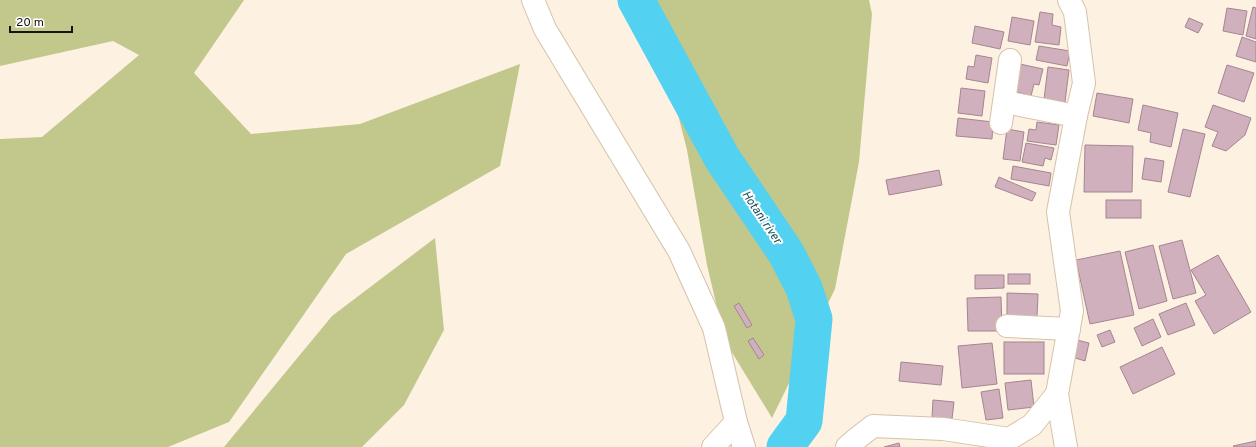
<svg xmlns="http://www.w3.org/2000/svg" width="1256" height="447" font-family="Overpass,sans-serif">
<style>
.green{fill:#c2c78c}
.lines{fill:none;stroke-linecap:round;stroke-linejoin:round}
.river{stroke:#53d1f0;stroke-width:37}
.building{fill:#d1b0bd;stroke:#a48591}
.minor-casing{stroke:#d6c2a9;stroke-width:24}
.minor{stroke:#fff;stroke-width:22}
.labels{text-anchor:middle;stroke-width:4;stroke-linejoin:round;paint-order:stroke}
.water-label{font-size:12px;font-style:italic;fill:#144b58;stroke:#fff}
</style>
<rect width="100%" height="100%" fill="#fdf1e2"/>
<g class="green">
<polygon points="0,0 244,0 194,73 251,134 360,124 520,64 500,166 346,254 229,422 168,447 0,447 0,139 42,137 139,55 113,41 0,66"/>
<polygon points="639,0 869,0 872,14 859,162 835,289 772,418 725,341 707,265 687,150 661,48"/>
<polygon points="435,238 444,330 404,405 362,447 224,447 332,316"/>
</g>
<g class="lines">
<polyline class="river" points="636,0 722,158 786,253 804,288 814,319 804,421 785,447"/>
</g>
<g class="building">
<polygon points="1253,7 1256,8 1256,39 1246,36"/>
<polygon points="1227,8 1247,11 1243,35 1223,31"/>
<polygon points="1040,12 1053,14 1052,25 1061,27 1059,45 1035,42"/>
<polygon points="1012,17 1034,21 1030,45 1008,41"/>
<polygon points="1189,18 1203,24 1198,33 1185,27"/>
<polygon points="975,26 1004,32 1000,49 972,43"/>
<polygon points="1242,37 1256,42 1256,62 1236,56"/>
<polygon points="1039,46 1070,51 1067,66 1036,60"/>
<polygon points="976,55 992,58 988,83 966,79 968,66 974,67"/>
<polygon points="1020,64 1043,69 1039,85 1034,84 1031,96 1013,91"/>
<polygon points="1227,65 1254,73 1244,102 1218,93"/>
<polygon points="1048,67 1069,70 1065,102 1044,99"/>
<polygon points="961,88 985,91 982,116 958,113"/>
<polygon points="1097,93 1133,99 1129,123 1093,116"/>
<polygon points="1143,105 1178,113 1171,147 1150,142 1151,133 1138,130"/>
<polygon points="1213,105 1251,118 1245,135 1226,151 1212,146 1218,132 1205,127"/>
<polygon points="958,118 993,122 992,139 956,136"/>
<polygon points="1037,122 1059,125 1056,145 1027,141 1029,129 1036,130"/>
<polygon points="1007,129 1024,132 1020,161 1003,159"/>
<polygon points="1183,129 1205,134 1190,197 1168,192"/>
<polygon points="1026,143 1054,148 1051,160 1045,158 1043,166 1022,162"/>
<polygon points="1085,145 1133,146 1132,192 1084,192"/>
<polygon points="1145,158 1164,161 1161,182 1142,179"/>
<polygon points="1013,166 1051,173 1049,186 1011,179"/>
<polygon points="939,170 942,185 889,195 886,180"/>
<polygon points="999,177 1036,193 1032,201 995,187"/>
<rect x="1106" y="200" width="35" height="18"/>
<polygon points="1182,240 1196,293 1173,299 1159,246"/>
<polygon points="1153,245 1167,301 1139,309 1125,252"/>
<polygon points="1120,251 1134,315 1090,324 1076,260"/>
<polygon points="1218,255 1251,312 1214,334 1195,301 1206,295 1191,270"/>
<rect x="1008" y="274" width="22" height="10"/>
<polygon points="975,275 1004,275 1004,288 975,289"/>
<polygon points="1007,293 1038,294 1037,317 1007,316"/>
<polygon points="1001,297 1002,331 968,331 967,298"/>
<polygon points="739,303 752,325 747,328 734,306"/>
<polygon points="1186,303 1195,325 1168,335 1159,314"/>
<polygon points="1153,319 1161,337 1142,346 1134,328"/>
<polygon points="1110,330 1115,342 1102,347 1097,335"/>
<polygon points="753,338 764,355 759,359 748,341"/>
<polygon points="1077,340 1089,343 1085,361 1072,357"/>
<rect x="1004" y="342" width="40" height="32"/>
<polygon points="992,343 997,384 962,388 958,346"/>
<polygon points="1162,347 1175,374 1133,394 1120,367"/>
<polygon points="901,362 943,366 941,385 899,381"/>
<polygon points="1031,380 1034,407 1008,410 1005,383"/>
<polygon points="999,389 1003,418 986,420 981,392"/>
<polygon points="933,400 954,402 952,419 932,417"/>
<polygon points="1256,441 1256,447 1234,447 1233,446"/>
<polygon points="899,443 900,447 884,447"/>
</g>
<g class="lines">
<g class="minor-casing">
<g id="minor">
<polyline points="533,0 545,29 679,251 714,328 736,422 744,447"/>
<polyline points="1005,102 1076,116"/>
<polyline points="1001,123 1010,60"/>
<polyline points="1007,326 1069,329"/>
<polyline points="713,447 736,422"/>
<polyline points="847,447 855,440 873,426 943,429 1009,439 1032,425 1057,394"/>
<polyline points="1066,447 1057,394 1072,311 1058,212 1076,116 1084,83 1075,12 1069,0"/>
</g>
</g>
<use href="#minor" class="minor"/>
</g>
<g class="labels">
<g class="water-label">
<text transform="translate(762 217) rotate(56)" y="4">Hotani river</text>
</g>
</g>
<path d="M10 26v6h62v-6" fill="none" stroke="#1a130a" stroke-width="2"/>
<text x="16" y="26" font-size="12" fill="#1a130a" stroke="#ffffff" stroke-width="3" paint-order="stroke">20 m</text>
</svg>
